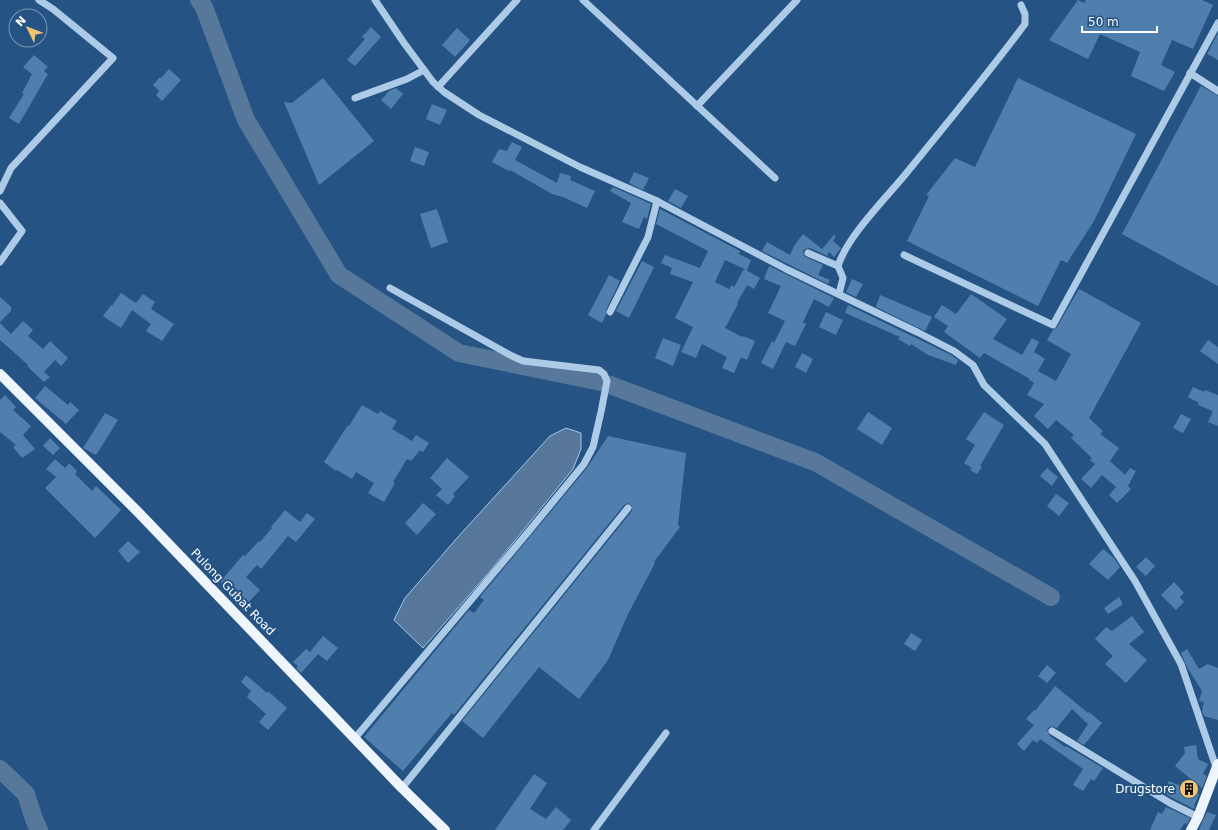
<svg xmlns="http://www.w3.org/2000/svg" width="1218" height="830" font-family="'DejaVu Sans',sans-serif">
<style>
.water{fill:#57789a;stroke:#a1c6e8}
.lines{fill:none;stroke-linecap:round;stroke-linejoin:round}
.river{stroke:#57789a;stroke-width:18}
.building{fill:#517fad}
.minor{stroke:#adcbe7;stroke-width:7}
.major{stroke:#eff5fd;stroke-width:10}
.labels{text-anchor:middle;stroke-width:4;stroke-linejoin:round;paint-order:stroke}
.street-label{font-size:12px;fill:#fff;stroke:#255383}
.poi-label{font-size:12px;fill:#fff;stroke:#255383;text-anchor:end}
</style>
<rect width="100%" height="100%" fill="#255383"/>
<polygon class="water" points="566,428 581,433 581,449 573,469 491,570 423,648 394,620 405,598 457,538 550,436"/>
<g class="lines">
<g class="river">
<polyline points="199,0 204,7 246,120 339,275 459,353 601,382"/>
<polyline points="610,385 815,462 1051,597"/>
<polyline points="0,769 26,794 34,819 39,830"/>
</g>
</g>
<g class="building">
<polygon points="1078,0 1084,3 1086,0 1202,0 1213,5 1193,49 1172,40 1161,65 1175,72 1164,91 1131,76 1140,52 1100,34 1088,59 1049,40"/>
<polygon points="371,27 381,37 355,66 347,60 365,39 362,37"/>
<polygon points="457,28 470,40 455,57 442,45"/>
<polygon points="1218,33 1218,60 1207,54"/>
<polygon points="34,55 48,67 44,71 48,74 19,124 9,118 24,94 22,93 32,74 23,67"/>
<polygon points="169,69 181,80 162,101 156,95 159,91 153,85 160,77 161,78"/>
<polygon points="323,78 374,141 319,185 284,102 292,103"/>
<polygon points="1018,78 1136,134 1094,221 1067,263 1061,260 1038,306 907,241 929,196 926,195 955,158 975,167"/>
<polygon points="1201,86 1218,96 1218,286 1122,234"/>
<polygon points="396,88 403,94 391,109 381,100 389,91"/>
<polygon points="432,104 447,110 440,125 426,119"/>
<polygon points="512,142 522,147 515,160 557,183 560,173 571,176 570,180 595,191 587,208 563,197 552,194 510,170 509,171 492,162 499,149 507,151"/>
<polygon points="415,147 429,152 424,166 410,161"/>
<polygon points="634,172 649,178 643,190 629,183"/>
<polygon points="613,187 651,204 647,219 644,217 639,229 622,222 631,203 610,191"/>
<polygon points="675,189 688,196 681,208 668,201"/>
<polygon points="437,209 448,242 431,248 420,214"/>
<polygon points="660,209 740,251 739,254 751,260 747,270 725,260 715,282 729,289 732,285 734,287 744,269 760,278 754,289 747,285 737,303 738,304 725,328 742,337 743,336 755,341 747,360 741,357 734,373 722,368 727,357 702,344 696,358 681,352 693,327 675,318 693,282 670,274 672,268 661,263 665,255 700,268 708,251 656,224"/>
<polygon points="803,234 822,249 834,235 836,236 833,241 841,248 834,257 829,252 827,256 810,248 805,249 803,251 804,256 806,257 823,265 818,275 830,280 828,284 762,251 767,242 790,255 794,246"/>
<polygon points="642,261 654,267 629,318 616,311"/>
<polygon points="769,266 834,298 829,307 814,299 803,322 806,324 795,346 786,342 773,369 761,363 772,341 774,343 785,321 768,313 781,286 764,279"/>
<polygon points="609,275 620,281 606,310 606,315 602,323 588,315"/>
<polygon points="852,279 863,284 856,297 846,292"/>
<polygon points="1079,289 1141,323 1089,418 1103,431 1100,434 1119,448 1110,461 1125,475 1130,468 1136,471 1128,486 1131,489 1117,503 1109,495 1116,487 1102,475 1091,488 1081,479 1095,464 1090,460 1092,458 1071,438 1074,435 1056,420 1048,429 1034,416 1044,404 1027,395 1034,383 1029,380 1030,379 984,353 980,358 944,332 948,326 934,317 942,305 956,314 971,294 1007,319 993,339 1022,355 1032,338 1039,342 1034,352 1045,359 1038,371 1056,381 1071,354 1047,340 1053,330 1057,327"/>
<polygon points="121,293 136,303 143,294 155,302 151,309 174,324 162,341 146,331 151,324 132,310 121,328 103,316 111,305 112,306"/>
<polygon points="880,295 932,317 925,331 876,307"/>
<polygon points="0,297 11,307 11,311 0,322"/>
<polygon points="848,305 951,355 958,360 956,365 928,355 911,344 910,346 898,339 900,337 845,313"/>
<polygon points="826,312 843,320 836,335 819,327"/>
<polygon points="23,321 33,330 28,336 43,349 50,341 68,358 61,366 55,360 44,372 50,377 44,382 27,366 28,365 0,340 0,323 11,334"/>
<polygon points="663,338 681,345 673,366 655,358"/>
<polygon points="1208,340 1218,347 1218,364 1200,351"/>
<polygon points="802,353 813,359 806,373 795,367"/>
<polygon points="45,386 68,405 70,402 79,410 66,424 35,398"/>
<polygon points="1193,387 1204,392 1205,390 1218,395 1218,426 1208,422 1213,411 1198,405 1199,403 1188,397"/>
<polygon points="5,395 16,407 13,410 31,426 23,435 35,449 22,458 13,447 16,445 0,432 0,400"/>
<polygon points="362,405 378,414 380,411 397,421 392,429 412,441 416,435 429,443 423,452 420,450 411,461 407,459 393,482 395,483 384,502 368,493 374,483 356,472 352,479 337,470 336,471 324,462 348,425 349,426"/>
<polygon points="868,412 892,428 882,445 857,429"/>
<polygon points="984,412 1004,425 980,466 982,467 977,474 970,470 972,468 964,463 975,445 966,439"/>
<polygon points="105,413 118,420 96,455 83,448"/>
<polygon points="1181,414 1191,419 1183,433 1173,428"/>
<polygon points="608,436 686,453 678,525 680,527 654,562 655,563 628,614 608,660 579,699 539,667 483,738 462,721 632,511 632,506 628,503 624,505 454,715 452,713 403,771 364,737 469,610 474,613 484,600 480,597 587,468"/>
<polygon points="50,438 60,448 53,455 43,446"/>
<polygon points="447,458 469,477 453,494 455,496 448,505 436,495 442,489 430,478"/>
<polygon points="55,459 65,468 69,463 77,471 75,474 92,491 96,486 121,510 95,538 45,488 56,477 46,469"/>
<polygon points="1047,468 1058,477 1052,486 1040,476"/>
<polygon points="1056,494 1069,503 1059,516 1047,506"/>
<polygon points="423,503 436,514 417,535 405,523"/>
<polygon points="285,510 300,522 307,513 315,519 296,542 288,536 261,569 257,565 246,577 260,590 246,605 220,582 243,555 245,556 259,541 260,542 272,528 271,527"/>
<polygon points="128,541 140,552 128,563 118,551"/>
<polygon points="1103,549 1114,558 1120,567 1108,580 1089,564"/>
<polygon points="1146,557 1155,566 1146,576 1136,567"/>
<polygon points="1174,582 1184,593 1180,597 1184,602 1176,610 1161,595"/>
<polygon points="1119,597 1122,602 1122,605 1108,614 1104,608"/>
<polygon points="1132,616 1144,632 1129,644 1147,660 1126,683 1105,664 1113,656 1095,639 1106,627 1112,631"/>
<polygon points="911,633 922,640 915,651 904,644"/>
<polygon points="323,636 338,648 327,661 318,654 301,673 296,668 298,666 293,662 306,649 310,652"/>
<polygon points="1187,649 1199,669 1208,664 1218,668 1218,720 1204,716 1202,711 1204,702 1199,701 1202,691 1187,667 1181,653"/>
<polygon points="1047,665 1056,673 1047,683 1038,676"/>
<polygon points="246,675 267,693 268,691 287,708 268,730 259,722 266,714 247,697 251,691 241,682"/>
<polygon points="1055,686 1088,713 1089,712 1102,723 1084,745 1077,741 1088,724 1072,709 1057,728 1050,726 1047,730 1050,736 1065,747 1066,746 1103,768 1094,781 1091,779 1083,791 1073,785 1083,769 1040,739 1037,743 1033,740 1024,751 1017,744 1034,725 1026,719 1034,710 1035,711"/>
<polygon points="1196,745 1198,759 1208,764 1203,774 1207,776 1202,788 1175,766 1185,753 1184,747"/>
<polygon points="534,774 547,783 530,809 546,819 556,807 571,820 563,830 495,830"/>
<polygon points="1169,781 1199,794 1194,806 1195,806 1194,809 1163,793"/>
<polygon points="1166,807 1190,818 1187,824 1185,823 1184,824 1180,830 1150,830 1158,812 1162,814"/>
<polygon points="1207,812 1216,815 1209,830 1201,830 1199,829"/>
</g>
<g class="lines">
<g class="minor">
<polyline points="375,0 404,43 433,82 444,92 479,115 580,167 657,201 786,269 917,332 954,351 973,365 984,385 1045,444 1135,581 1181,664 1217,770"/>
<polyline points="583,0 775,178"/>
<polyline points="1190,73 1218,91"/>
<polyline points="438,87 517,0"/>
<polyline points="355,98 407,79 424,70"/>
<polyline points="697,106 797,0"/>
<polyline points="0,191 11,168 113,58 53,9 39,0"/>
<polyline points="0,203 22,231 0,262"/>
<polyline points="808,253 838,266"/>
<polyline points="904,255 1053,325 1218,23"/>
<path d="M839 294 843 278 838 266C847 237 884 200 904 176 945 126 986 76 1025 24V14L1021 5"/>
<polyline points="610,312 648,237 657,201"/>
<polyline points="1052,731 1170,803 1198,817"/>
<polyline points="355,738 524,537 584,464 593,447 601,412 607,381 604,374 599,370 523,361 512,356 390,288"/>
<polyline points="402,788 628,508"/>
<polyline points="594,830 666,733"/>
</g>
<g class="major">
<polyline points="0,374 139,513 402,788 445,830"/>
<polyline points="1191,830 1198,817 1218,764"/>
</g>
</g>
<defs>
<g id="building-disc" transform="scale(1)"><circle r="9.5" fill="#f1c571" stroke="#255383"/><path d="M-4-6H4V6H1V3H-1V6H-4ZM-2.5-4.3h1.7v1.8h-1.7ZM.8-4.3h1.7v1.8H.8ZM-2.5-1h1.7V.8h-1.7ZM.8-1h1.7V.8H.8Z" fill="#111"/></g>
</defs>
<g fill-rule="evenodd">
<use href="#building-disc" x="1189" y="789"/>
</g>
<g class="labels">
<g class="street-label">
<text transform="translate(233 592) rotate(46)" y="4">Pulong Gubat Road</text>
</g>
<g class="poi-label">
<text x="1175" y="793">Drugstore</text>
</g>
</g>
<g transform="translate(28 28) rotate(313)"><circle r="19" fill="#255383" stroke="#7c98b5"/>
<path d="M0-3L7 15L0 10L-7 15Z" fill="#f1c571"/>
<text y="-6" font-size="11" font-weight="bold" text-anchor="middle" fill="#ffffff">N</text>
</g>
<path d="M1082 26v6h75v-6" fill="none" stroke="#ffffff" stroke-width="2"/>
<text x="1088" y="26" font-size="12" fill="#ffffff" stroke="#255383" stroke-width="3" paint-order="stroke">50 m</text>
</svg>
